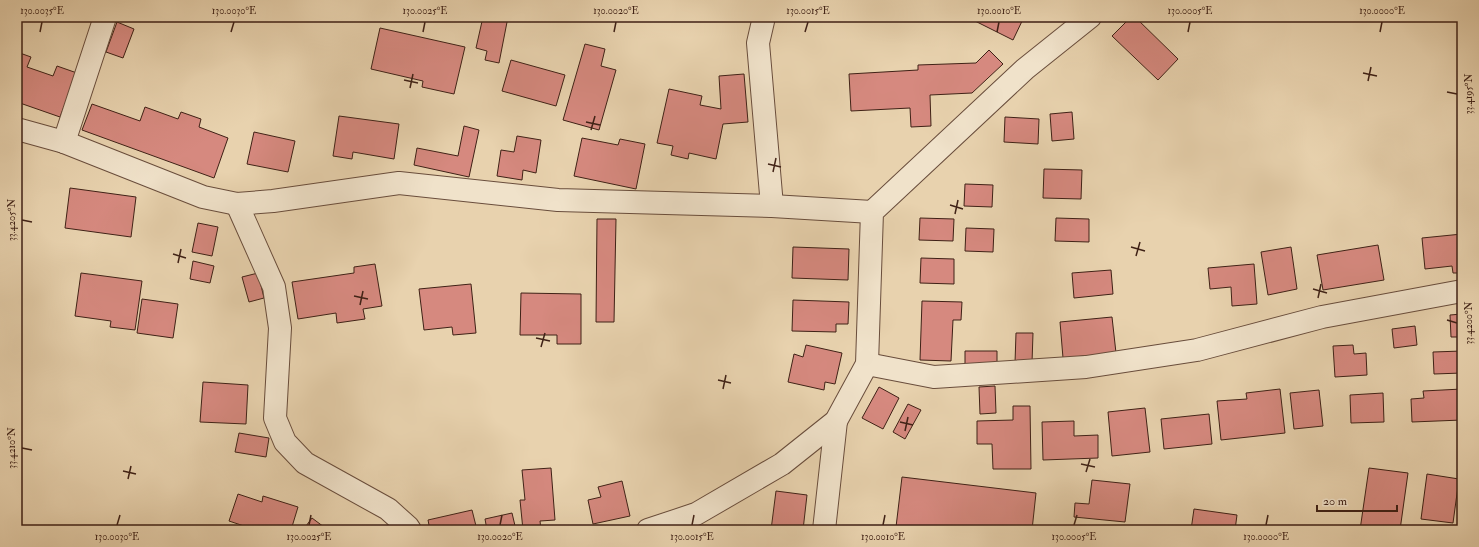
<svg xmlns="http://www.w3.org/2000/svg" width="1479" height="547" font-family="'IM FELL Double Pica',serif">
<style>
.building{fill:#d6897f;stroke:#3f2116}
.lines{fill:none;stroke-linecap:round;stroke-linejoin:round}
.minor-casing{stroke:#694d3c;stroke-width:24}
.minor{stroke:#f0e2ca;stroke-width:22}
.ticks{fill:none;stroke:#3f2116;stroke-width:1.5}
.neatline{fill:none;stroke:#3f2116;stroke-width:1.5}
.ticks-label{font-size:10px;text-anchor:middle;fill:#3f2116}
</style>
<rect width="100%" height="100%" fill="#e8d2ae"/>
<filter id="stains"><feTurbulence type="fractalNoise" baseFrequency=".005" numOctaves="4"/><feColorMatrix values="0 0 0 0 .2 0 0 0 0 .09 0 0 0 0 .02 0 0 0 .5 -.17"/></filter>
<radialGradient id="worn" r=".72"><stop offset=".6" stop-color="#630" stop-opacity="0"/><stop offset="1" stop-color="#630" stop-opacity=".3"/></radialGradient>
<g class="building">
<polygon points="483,17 508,17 499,63 485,60 487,51 476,48"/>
<polygon points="967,17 1024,17 1013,40"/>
<polygon points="1131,17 1135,17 1178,59 1158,80 1112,36"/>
<polygon points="117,22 134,29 123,58 106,52"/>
<polygon points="380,28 465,47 454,94 422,87 423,81 371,69"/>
<polygon points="585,44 605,49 601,66 616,70 599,130 563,120"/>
<polygon points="989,50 1003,64 972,93 930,95 931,126 911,127 910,108 851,111 849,74 918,70 918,65 976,63"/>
<polygon points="17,52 31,57 27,67 53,76 57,66 77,73 60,117 17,102"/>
<polygon points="511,60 565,75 556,106 502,91"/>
<polygon points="744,74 748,122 723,124 716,159 689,153 688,159 671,155 673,146 657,143 669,89 702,96 700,105 721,109 719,76"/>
<polygon points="92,104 140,121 145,107 178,119 181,112 201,119 199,127 228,138 214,178 82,130"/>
<polygon points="1072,112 1074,139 1052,141 1050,114"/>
<polygon points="339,116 399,124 394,159 353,152 352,159 333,156"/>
<polygon points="1005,117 1039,119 1038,144 1004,142"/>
<polygon points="464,126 479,130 469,177 414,165 417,148 458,156"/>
<polygon points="254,132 295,141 288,172 247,164"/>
<polygon points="517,136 541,140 536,173 523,170 522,180 497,176 501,150 514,152"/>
<polygon points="582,138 618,145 620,139 645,144 636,189 574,176"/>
<polygon points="1044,169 1082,170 1081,199 1043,198"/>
<polygon points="965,184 993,185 992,207 964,206"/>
<polygon points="70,188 136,197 131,237 65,228"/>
<polygon points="920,218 954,219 953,241 919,240"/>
<polygon points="1056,218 1089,219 1089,242 1055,241"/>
<polygon points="597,219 616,219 614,322 596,322"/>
<polygon points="198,223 218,227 212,256 192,252"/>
<polygon points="966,228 994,229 993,252 965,251"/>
<polygon points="1462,234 1462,273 1453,273 1452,266 1425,269 1422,238"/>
<polygon points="1378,245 1384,280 1323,290 1317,255"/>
<polygon points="793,247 849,249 848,280 792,278"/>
<polygon points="1291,247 1297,289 1268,295 1261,252"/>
<polygon points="921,258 954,259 954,284 920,283"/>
<polygon points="193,261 214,266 210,283 190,279"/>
<polygon points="375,264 382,306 363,309 365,319 337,323 336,313 298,319 292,282 354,273 354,267"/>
<polygon points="1254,264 1257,304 1232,306 1231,287 1210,289 1208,268"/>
<polygon points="1111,270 1113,294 1074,298 1072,273"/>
<polygon points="81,273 142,281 135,330 110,327 111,321 75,316"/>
<polygon points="258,273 264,298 249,302 242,277"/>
<polygon points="471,284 476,333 453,335 452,327 424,330 419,289"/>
<polygon points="521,293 581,294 581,344 557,344 557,335 520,335"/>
<polygon points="142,299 178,304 173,338 137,333"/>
<polygon points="793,300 849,302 848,324 836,324 836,332 792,331"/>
<polygon points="922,301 962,302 961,320 953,320 951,361 920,360"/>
<polygon points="1462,314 1462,337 1451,337 1450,315"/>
<polygon points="1112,317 1116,353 1063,358 1060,322"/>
<polygon points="1415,326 1417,345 1394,348 1392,329"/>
<polygon points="1016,333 1033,333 1032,363 1015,363"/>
<polygon points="806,345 842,353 835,384 825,382 824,390 788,382 794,354 803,357"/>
<polygon points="1353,345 1354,354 1366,353 1367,375 1335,377 1333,346"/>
<polygon points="965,351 997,351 997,363 965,364"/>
<polygon points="1462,351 1462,373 1434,374 1433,352"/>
<polygon points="203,382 248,385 246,424 200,422"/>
<polygon points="995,386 996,413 980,414 979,387"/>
<polygon points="879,387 899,398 883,429 862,418"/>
<polygon points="1280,389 1285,433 1221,440 1217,401 1247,399 1246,393"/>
<polygon points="1462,389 1462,420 1412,422 1411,399 1424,398 1423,391"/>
<polygon points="1319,390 1323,426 1294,429 1290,393"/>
<polygon points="1383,393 1384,422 1351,423 1350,395"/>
<polygon points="908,404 921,410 905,439 893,432"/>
<polygon points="1013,406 1030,406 1031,469 993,469 992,444 977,444 977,421 1013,420"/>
<polygon points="1145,408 1150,452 1112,456 1108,412"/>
<polygon points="1209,414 1212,444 1164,449 1161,419"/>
<polygon points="1074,421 1074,436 1098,435 1098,458 1043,460 1042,422"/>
<polygon points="239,433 269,438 266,457 235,452"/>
<polygon points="551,468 555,520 540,521 541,530 523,530 520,500 525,500 522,470"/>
<polygon points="1369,468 1408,473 1400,530 1360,530"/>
<polygon points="1427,474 1459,479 1453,523 1421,519"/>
<polygon points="902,477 1036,493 1032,530 920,530 896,527"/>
<polygon points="1092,480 1130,484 1125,522 1074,517 1075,503 1089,504"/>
<polygon points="622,481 630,516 593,524 588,500 601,497 598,487"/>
<polygon points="776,491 807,495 803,530 771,530"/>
<polygon points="238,494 262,502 263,496 298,507 291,530 256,530 229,521"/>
<polygon points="1462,504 1462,530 1458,530"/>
<polygon points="1194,509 1237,515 1235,530 1191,530"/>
<polygon points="472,510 477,530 430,530 428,520"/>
<polygon points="512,513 516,530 487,530 485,519"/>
<polygon points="312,518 328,530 303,530"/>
<polygon points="723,528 740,530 723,530"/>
</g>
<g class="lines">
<g class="minor-casing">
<g id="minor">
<polyline points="764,17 758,43 772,206"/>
<polyline points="17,129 64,142 203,197 237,204 273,201 399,183 558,200 772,206 872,212"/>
<polyline points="64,142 105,17"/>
<polyline points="237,204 274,287 280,328 275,418 285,442 305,463 388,509 408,527 410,530"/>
<polyline points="867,364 934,377 1086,367 1197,350 1322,317 1462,291"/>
<polyline points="648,530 696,514 782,464 836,421 867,364 872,212 1025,69 1090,17"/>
<polyline points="824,530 836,421"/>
</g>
</g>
<use href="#minor" class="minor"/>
</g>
<path class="ticks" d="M40 32 42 22M231 32 234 22M423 32 425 22M614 32 616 22M805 32 808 22M997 32 999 22M1188 32 1190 22M1380 32 1382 22M1363 73 1377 76M404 80 418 83M1368 81 1371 67M410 88 413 74M1447 92 1457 94M586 122 600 125M591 130 595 116M768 164 781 167M773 172 776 158M950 205 963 209M955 214 958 200M22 220 32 222M1131 247 1145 251M173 254 186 258M1136 256 1140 242M178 263 181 249M1313 289 1327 293M354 296 368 299M1318 298 1321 284M360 305 363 291M1447 320 1457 323M536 338 550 341M541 347 545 333M718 380 731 383M723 389 726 375M900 422 913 425M905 431 908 417M22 448 32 450M1081 464 1095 467M123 471 136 474M1086 472 1090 459M128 479 131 466M117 525 120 515M309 525 311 515M500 525 502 515M692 525 694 515M883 525 885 515M1074 525 1077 515M1266 525 1268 515"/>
<rect width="1479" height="547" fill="none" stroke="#e8d2ae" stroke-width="44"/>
<path d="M1317 505v6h80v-6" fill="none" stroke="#3f2116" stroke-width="2"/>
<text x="1323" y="505" font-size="12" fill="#3f2116" stroke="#f0e2ca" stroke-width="3" paint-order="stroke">20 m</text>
<rect x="22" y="22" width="1435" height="503" class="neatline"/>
<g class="ticks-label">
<text x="42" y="14">130.0035°E</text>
<text x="234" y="14">130.0030°E</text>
<text x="425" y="14">130.0025°E</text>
<text x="616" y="14">130.0020°E</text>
<text x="808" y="14">130.0015°E</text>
<text x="999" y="14">130.0010°E</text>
<text x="1190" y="14">130.0005°E</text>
<text x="1382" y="14">130.0000°E</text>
<text transform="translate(1468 94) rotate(-90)" y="4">33.4195°N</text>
<text transform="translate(11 220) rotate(-90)" y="4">33.4205°N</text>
<text transform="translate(1468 323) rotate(-90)" y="4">33.4200°N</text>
<text transform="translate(11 448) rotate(-90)" y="4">33.4210°N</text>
<text x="117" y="540">130.0030°E</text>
<text x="309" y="540">130.0025°E</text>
<text x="500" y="540">130.0020°E</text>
<text x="692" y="540">130.0015°E</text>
<text x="883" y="540">130.0010°E</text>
<text x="1074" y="540">130.0005°E</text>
<text x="1266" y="540">130.0000°E</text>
</g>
<rect width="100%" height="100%" filter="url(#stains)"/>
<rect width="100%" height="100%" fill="url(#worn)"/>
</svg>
